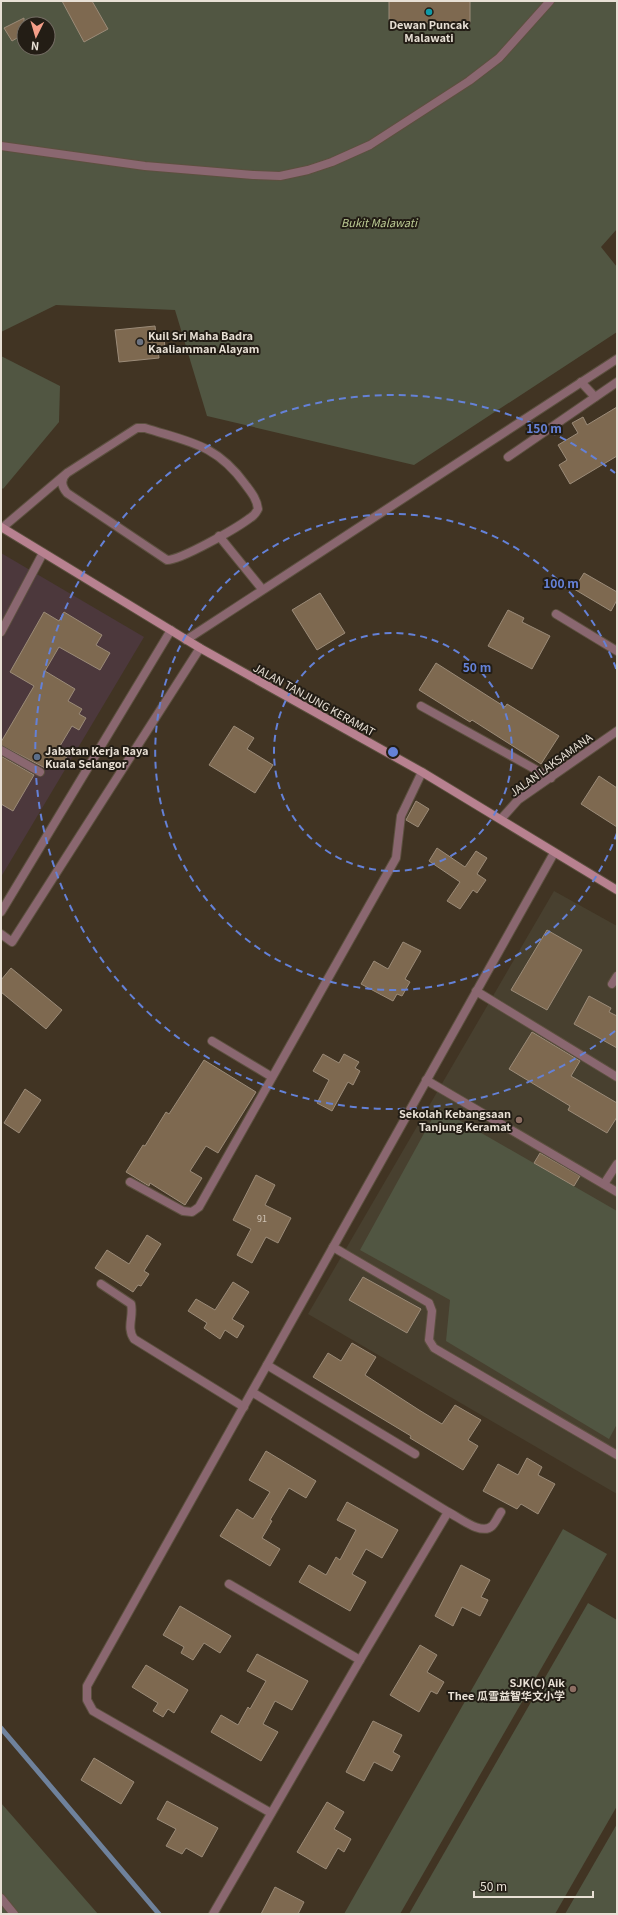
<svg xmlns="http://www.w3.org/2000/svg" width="618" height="1915" font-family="Georgia,'Noto Sans SC',serif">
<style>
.industrial{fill:#4c383c}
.education{fill:#48402f}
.green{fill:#515642;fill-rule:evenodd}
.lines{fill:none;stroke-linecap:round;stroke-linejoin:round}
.stream{stroke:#6f829c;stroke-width:5}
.building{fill:#7e6950;stroke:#9b8b78}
.lane-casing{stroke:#5c503f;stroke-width:10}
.street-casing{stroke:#5c503f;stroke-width:10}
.secondary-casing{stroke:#5c503f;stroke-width:10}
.lane{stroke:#8a6770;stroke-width:8}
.street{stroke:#8a6770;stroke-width:8}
.secondary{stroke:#b88190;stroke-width:8}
.ring{fill:none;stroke:#6481d7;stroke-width:2;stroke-dasharray:7 5}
.culture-dot{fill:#0f9aa8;stroke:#231d15;stroke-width:1.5}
.worship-dot{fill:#6b7280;stroke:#231d15;stroke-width:1.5}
.service-dot{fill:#5c6f8a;stroke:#231d15;stroke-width:1.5}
.education-dot{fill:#8d6e63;stroke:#231d15;stroke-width:1.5}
.labels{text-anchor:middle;stroke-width:4;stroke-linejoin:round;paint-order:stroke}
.number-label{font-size:9px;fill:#cec2b4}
.poi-label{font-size:11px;font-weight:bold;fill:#e8e0d5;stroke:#231d15;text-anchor:start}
.park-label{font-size:11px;font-style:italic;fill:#bccb94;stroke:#231d15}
.street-label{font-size:11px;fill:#e8e0d5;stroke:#231d15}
.centre{fill:#6481d7;stroke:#231d15;stroke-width:2}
.ring-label{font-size:12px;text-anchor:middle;font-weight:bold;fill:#6481d7;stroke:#231d15;stroke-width:4;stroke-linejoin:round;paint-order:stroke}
</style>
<rect width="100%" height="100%" fill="#413423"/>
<polygon class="industrial" points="1,553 144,637 1,877"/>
<polygon class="education" points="554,891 617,926 617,1494 308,1314"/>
<g class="green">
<path d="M1 1H617V229L601 247 617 267V332L414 465 207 416 175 310 56 305 1 332ZM24 24H48V48H24Z"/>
<polygon points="1,356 60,386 59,422 3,489 1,487"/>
<polygon points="438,1108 617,1211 617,1424 609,1439 446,1341 450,1300 360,1250"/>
<polygon points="563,1529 607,1554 400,1914 344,1914"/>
<polygon points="588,1603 617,1620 617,1806 555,1914 409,1914"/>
<polygon points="1,1803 98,1914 1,1914"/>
<polygon points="617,1824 617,1914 565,1914"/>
</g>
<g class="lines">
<polyline class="stream" points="1,1728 159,1914"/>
</g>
<g class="building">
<polygon points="62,1 92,1 108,29 84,42"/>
<polygon points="389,1 470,1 470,24 389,22"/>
<polygon points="24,18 24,34 12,41 4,28"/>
<polygon points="155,326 156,335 164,334 165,349 158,350 159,358 119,362 115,330"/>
<polygon points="617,407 617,456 570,484 559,465 567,460 558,445 578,433 572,423 583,417 587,425"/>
<polygon points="584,573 617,592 617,600 611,611 574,589"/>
<polygon points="320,593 345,633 317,650 292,610"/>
<polygon points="508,610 524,618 522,622 550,636 532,669 488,646"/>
<polygon points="44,612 59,621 64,612 102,635 96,645 110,653 100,670 59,647 45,671 75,689 68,701 82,709 79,714 86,718 79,730 72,726 57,751 67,756 60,769 50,763 47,769 1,745 1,742 34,686 10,672"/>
<polygon points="436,663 505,707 507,704 559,736 541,764 472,720 470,722 419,690"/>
<polygon points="234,726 254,738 247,749 273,765 255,793 209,765"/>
<polygon points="1,756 34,775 13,811 1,804"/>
<polygon points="599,776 617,788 617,827 581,804"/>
<polygon points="416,801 429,809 418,827 406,820"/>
<polygon points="437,848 465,867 476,851 487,858 477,874 486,880 477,893 473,890 460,909 447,901 460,882 429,861"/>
<polygon points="547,930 582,950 547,1010 511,990"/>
<polygon points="403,942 421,951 405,979 410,982 402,996 397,994 393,1001 361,984 374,961 388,969"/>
<polygon points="11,968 62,1010 46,1029 1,992 1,980"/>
<polygon points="589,996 611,1008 609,1012 617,1016 617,1048 574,1024"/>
<polygon points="532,1032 580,1061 571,1076 617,1103 617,1117 607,1133 568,1110 570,1106 509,1069"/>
<polygon points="323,1054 339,1063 344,1054 359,1062 355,1068 360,1071 353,1085 348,1082 332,1111 317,1103 329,1080 313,1071"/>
<polygon points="204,1060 256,1092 218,1153 206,1146 190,1171 202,1178 185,1205 150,1183 149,1186 126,1172 143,1145 145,1146 166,1112 169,1114"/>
<polygon points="25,1089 41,1100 19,1133 4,1123"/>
<polygon points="540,1153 580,1176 574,1186 534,1163"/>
<polygon points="256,1175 275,1185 265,1205 291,1218 278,1243 266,1237 252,1263 237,1255 251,1229 233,1220"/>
<polygon points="147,1235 161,1244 144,1271 149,1274 141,1286 138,1285 133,1292 95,1268 107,1250 129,1264"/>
<polygon points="363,1277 421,1309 407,1333 349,1300"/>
<polygon points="233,1282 249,1292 232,1319 244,1326 237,1338 225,1330 220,1339 204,1328 207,1323 188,1311 196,1299 215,1310"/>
<polygon points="352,1343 376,1357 365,1375 419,1410 442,1424 455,1405 481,1420 468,1440 478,1446 463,1470 410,1438 411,1436 313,1377 328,1353 341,1361"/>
<polygon points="266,1451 316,1481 306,1498 289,1488 270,1520 272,1521 262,1538 280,1549 270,1566 220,1536 237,1509 253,1519 270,1492 249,1480"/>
<polygon points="527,1458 542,1467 538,1475 555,1484 538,1514 521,1504 517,1509 483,1491 498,1464 518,1475"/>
<polygon points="347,1502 398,1530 382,1558 366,1549 352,1574 366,1582 350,1611 299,1582 309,1565 326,1575 336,1557 340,1560 356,1530 337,1520"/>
<polygon points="461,1565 490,1580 481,1597 488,1600 480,1616 462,1607 453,1626 435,1616"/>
<polygon points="180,1606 231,1636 220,1653 204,1643 193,1660 181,1653 184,1647 163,1635"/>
<polygon points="420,1645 437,1655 427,1672 444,1682 437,1694 431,1691 419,1712 390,1695"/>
<polygon points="257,1654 308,1681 292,1710 275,1701 263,1724 278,1732 261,1761 211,1732 221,1715 238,1725 248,1707 250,1709 266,1681 247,1671"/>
<polygon points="146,1665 188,1690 174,1713 168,1709 163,1717 153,1711 158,1703 132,1687"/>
<polygon points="373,1721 402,1735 393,1752 400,1756 392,1771 374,1762 364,1781 346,1772"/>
<polygon points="94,1758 134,1782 121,1804 81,1780"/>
<polygon points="167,1801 218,1828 202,1857 186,1848 182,1854 166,1846 176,1829 157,1819"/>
<polygon points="327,1802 344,1812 334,1829 351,1839 344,1852 338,1848 326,1869 297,1852"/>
<polygon points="275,1887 304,1902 298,1914 261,1914"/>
</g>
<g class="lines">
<g class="lane-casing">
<g id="lane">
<polyline points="1,146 145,166 253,175 280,176 308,170 332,162 370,145 469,81 499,58 550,1"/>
<polyline points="581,382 595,397"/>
<polyline points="508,457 617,382"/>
<path d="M2 528 67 473 137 428H145C189 442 216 444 245 484 251 492 257 499 258 509 256 513 254 516 250 518 237 528 181 560 167 560L67 493C61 486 60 479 67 473"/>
<polyline points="219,536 262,589"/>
<polyline points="1,632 43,553"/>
<polyline points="421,706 551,778"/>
<polyline points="1,750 40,772"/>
<polyline points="1,934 12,942 200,648"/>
<polyline points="612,984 617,976"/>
<polyline points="476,991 617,1077"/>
<polyline points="212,1041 272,1077"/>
<polyline points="426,1080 617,1192"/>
<polyline points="130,1182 183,1211 192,1212 199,1207 396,858 401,816 422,772"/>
<polyline points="604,1184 617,1164"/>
<polyline points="333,1247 429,1303 432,1311 429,1340 434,1348 617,1455"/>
<path d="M101 1284 131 1304C134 1317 126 1327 134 1339L244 1407"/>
<polyline points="267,1365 415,1454"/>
</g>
</g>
<g class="street-casing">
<g id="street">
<polyline points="556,614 617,651"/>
<polyline points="186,640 617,359"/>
<polyline points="501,819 518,800 617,731"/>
<polyline points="1,912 171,630"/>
<path d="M252 1392 448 1512C459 1517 481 1536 492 1526 496 1522 498 1516 501 1512"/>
<polyline points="229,1584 360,1660"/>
<polyline points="271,1813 93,1711 87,1700 87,1686 554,853"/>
<polyline points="1,1898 14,1914"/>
<polyline points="213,1914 360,1660 448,1512"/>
</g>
</g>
<g class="secondary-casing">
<polyline id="secondary" points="1,527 200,648 422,772 617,890"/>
</g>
<use href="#lane" class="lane"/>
<use href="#street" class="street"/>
<use href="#secondary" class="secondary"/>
</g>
<g class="ring">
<circle cx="393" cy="752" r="119"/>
<path d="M617 833A238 238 0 1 1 617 671"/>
<path d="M615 1031A357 357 0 1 1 615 473"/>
</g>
<circle class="culture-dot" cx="429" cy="12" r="4"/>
<circle class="worship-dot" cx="140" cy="342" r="4"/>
<circle class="service-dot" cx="37" cy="757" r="4"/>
<g class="education-dot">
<circle cx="519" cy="1120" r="4"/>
<circle cx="573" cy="1689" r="4"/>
</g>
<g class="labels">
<g class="number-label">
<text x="262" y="1222">91</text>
</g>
<g class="poi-label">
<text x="429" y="29" text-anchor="middle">Dewan Puncak<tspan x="429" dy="13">Malawati</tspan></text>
<text x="148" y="340">Kuil Sri Maha Badra<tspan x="148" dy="13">Kaaliamman Alayam</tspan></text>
<text x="45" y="755">Jabatan Kerja Raya<tspan x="45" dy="13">Kuala Selangor</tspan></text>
<text x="511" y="1118" text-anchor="end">Sekolah Kebangsaan<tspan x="511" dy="13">Tanjung Keramat</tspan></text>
<text x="565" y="1687" text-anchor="end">SJK(C) Aik<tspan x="565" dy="13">Thee 瓜雪益智华文小学</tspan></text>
</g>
<g class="park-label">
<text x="379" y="227">Bukit Malawati</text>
</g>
<g class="street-label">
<text transform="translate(314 700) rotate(29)" y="4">JALAN TANJUNG KERAMAT</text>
<text transform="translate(551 765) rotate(-36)" y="4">JALAN LAKSAMANA</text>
</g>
</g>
<circle cx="393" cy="752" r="6" class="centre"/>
<g class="ring-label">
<text x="544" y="433">150 m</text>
<text x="561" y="588">100 m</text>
<text x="477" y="672">50 m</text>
</g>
<rect width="618" height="1915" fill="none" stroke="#e8e0d5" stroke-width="4"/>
<g transform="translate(36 36) rotate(185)"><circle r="19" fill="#231d15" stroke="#726b62"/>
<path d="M0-3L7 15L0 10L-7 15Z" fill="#f49e88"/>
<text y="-6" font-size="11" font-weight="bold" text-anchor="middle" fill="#e8e0d5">N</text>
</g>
<path d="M474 1891v6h119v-6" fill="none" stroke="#e8e0d5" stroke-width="2"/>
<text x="480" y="1891" font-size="12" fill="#e8e0d5" stroke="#231d15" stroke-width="3" paint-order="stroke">50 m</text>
</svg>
